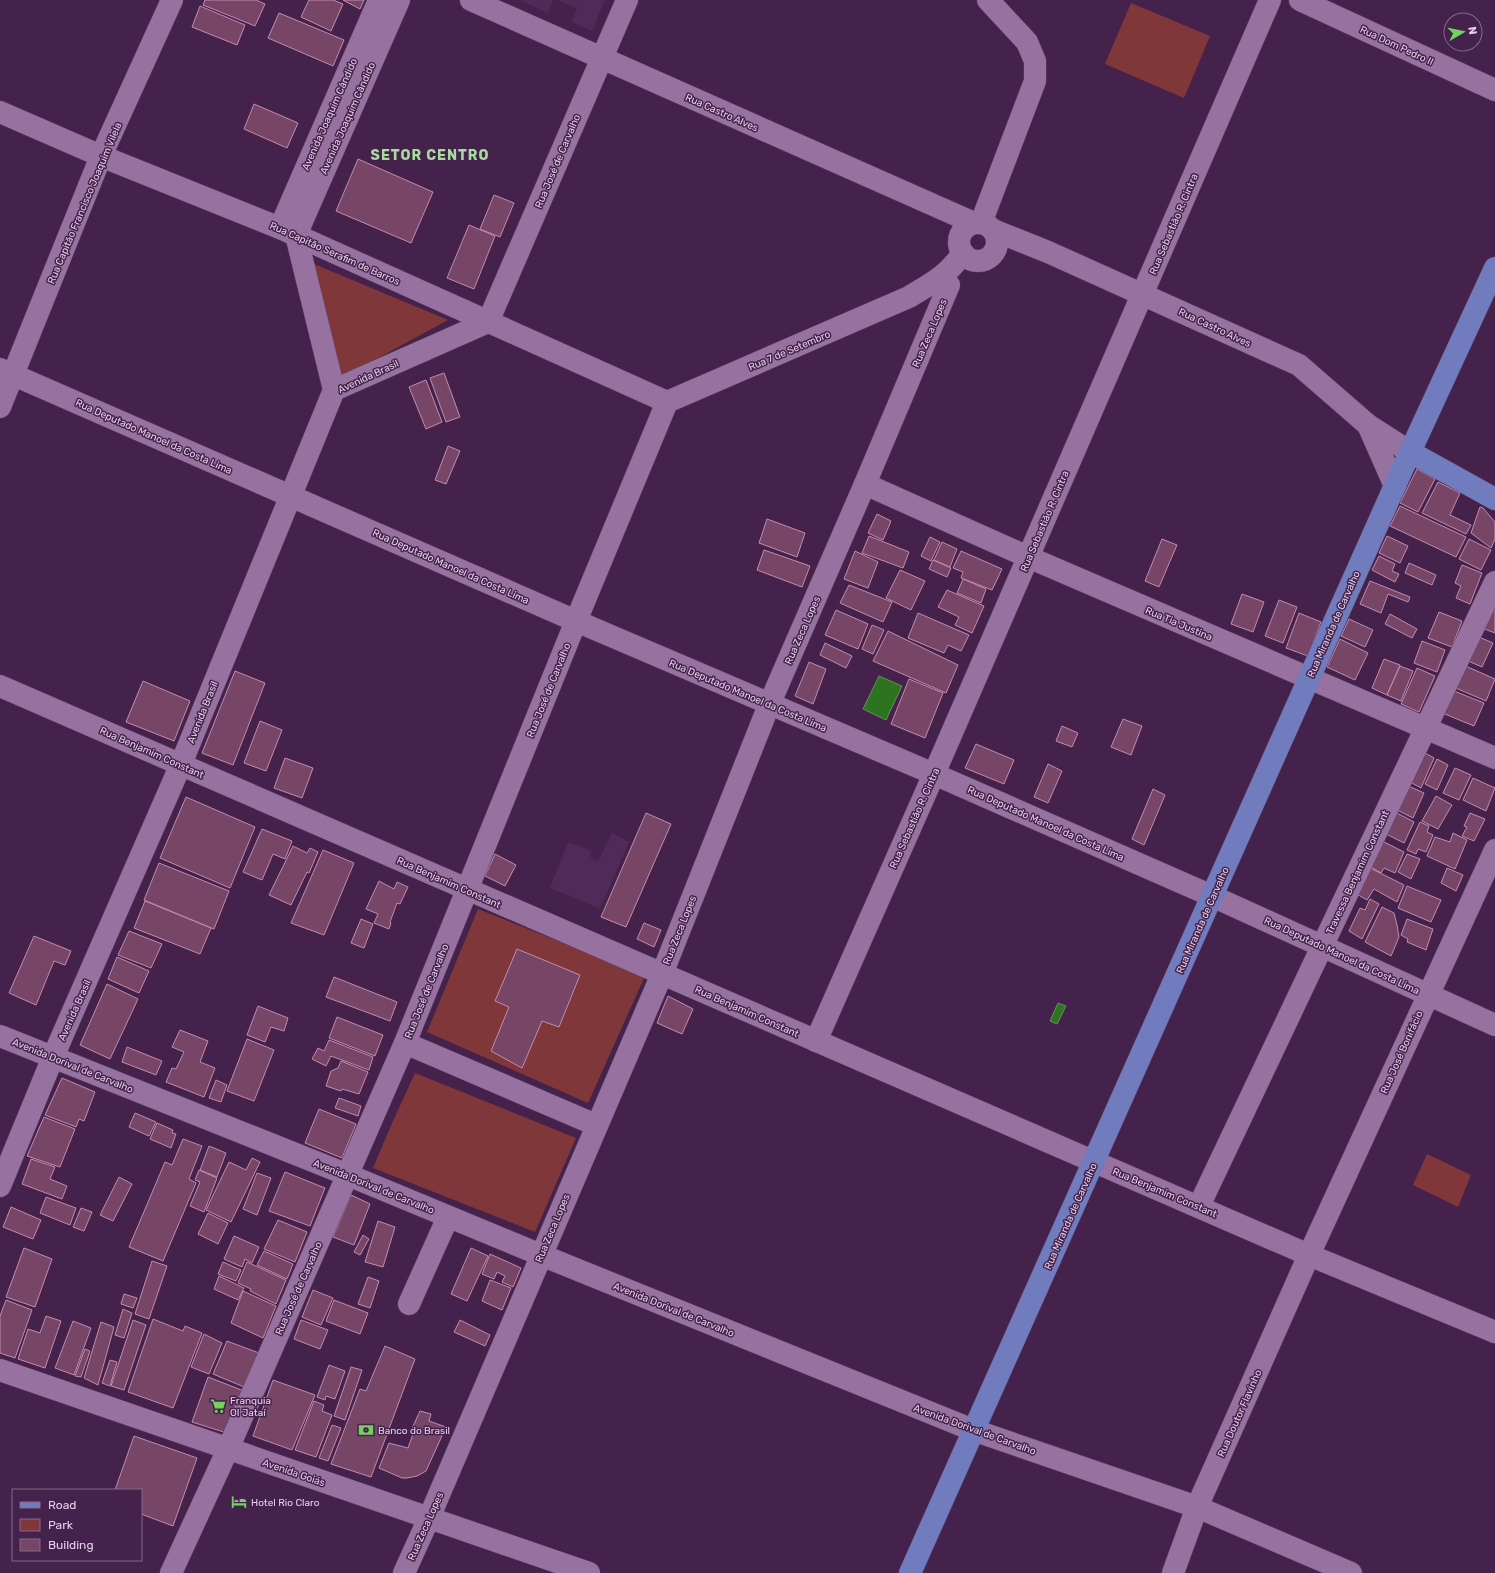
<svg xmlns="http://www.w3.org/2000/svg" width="1495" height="1573" font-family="Rubik,sans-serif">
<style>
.built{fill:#502a58}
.green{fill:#803739}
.water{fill:#2d741f;stroke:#64905c}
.building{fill:#774667;stroke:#c38caf}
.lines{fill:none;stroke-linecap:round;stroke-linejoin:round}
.minor-casing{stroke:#5e4064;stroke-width:23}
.major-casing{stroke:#5e4064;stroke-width:23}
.minor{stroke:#97719f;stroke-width:22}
.major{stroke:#707cbe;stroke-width:22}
.labels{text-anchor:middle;stroke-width:3;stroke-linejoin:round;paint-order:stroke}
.street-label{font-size:10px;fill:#e5d0e9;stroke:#44224b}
.poi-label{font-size:10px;fill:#e5d0e9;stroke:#44224b;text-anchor:start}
.district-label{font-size:14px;font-weight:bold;letter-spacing:1px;fill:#a7db9e;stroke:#44224b}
</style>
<rect width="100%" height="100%" fill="#44224b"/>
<g class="built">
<polygon points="520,0 553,0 548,13"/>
<polygon points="557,0 605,0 592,31 572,22 577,8"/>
<polygon points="612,833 629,842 600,909 550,888 568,842 592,851 590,857 598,861"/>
</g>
<g class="green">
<polygon points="1131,3 1210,36 1184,98 1105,64"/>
<polygon points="314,264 448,320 345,376 340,376"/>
<polygon points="478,909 645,976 588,1103 427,1032"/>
<polygon points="415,1073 576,1138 535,1232 373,1168 393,1121"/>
<polygon points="1427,1154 1471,1175 1458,1207 1413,1185"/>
</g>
<g class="water">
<polygon points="879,676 902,686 886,720 863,709"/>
<polygon points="1058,1003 1066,1006 1057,1024 1050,1021"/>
</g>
<g class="building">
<polygon points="205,0 256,0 265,4 255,26 203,5"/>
<polygon points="309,0 333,0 343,4 331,31 301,17"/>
<polygon points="343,0 364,0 360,9"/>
<polygon points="200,6 245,25 237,45 192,27"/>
<polygon points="279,13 344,40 333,66 268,38"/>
<polygon points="254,104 298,123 287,148 244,129"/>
<polygon points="358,159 433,192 411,243 336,211"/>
<polygon points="494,195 514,203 500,237 480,229"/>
<polygon points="469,225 495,236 474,289 447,278"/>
<polygon points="444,373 460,417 446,422 430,378"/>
<polygon points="426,380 442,422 426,429 409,387"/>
<polygon points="448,446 460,451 446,484 435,480"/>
<polygon points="1417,469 1435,479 1418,512 1400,503"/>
<polygon points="1438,482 1460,493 1450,515 1471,525 1466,534 1422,513"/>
<polygon points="1400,506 1466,537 1456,557 1390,526"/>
<polygon points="1480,507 1483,508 1495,522 1495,539 1491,548 1471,533"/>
<polygon points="877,514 891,521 883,540 868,533"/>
<polygon points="767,519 805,533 797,557 759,543"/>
<polygon points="869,536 909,552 903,568 862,553"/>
<polygon points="1387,536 1408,546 1400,563 1379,553"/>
<polygon points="930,537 940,542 931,561 921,556"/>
<polygon points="1162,539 1177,545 1159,587 1145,581"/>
<polygon points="1469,539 1491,550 1481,570 1459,559"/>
<polygon points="942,542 957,549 950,567 934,560"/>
<polygon points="764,550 810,566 802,587 757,570"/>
<polygon points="855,551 878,562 868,588 844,579"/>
<polygon points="961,551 1002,569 992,590 961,578 963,572 953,568"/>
<polygon points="1379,556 1395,564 1392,571 1399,574 1395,582 1372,570"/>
<polygon points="933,560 951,568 947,577 929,569"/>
<polygon points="1409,563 1436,575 1432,585 1405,573"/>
<polygon points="1462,565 1482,573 1470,604 1456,598 1461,586 1455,583"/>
<polygon points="900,570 925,581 911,610 886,598"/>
<polygon points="963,579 986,589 981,603 957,593"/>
<polygon points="1370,581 1410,597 1408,602 1388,594 1381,613 1360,604"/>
<polygon points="849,585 892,602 883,622 840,603"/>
<polygon points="947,590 984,606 972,633 955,625 959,617 938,607"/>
<polygon points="1242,594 1264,602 1253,632 1231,624"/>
<polygon points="1279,600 1297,607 1283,643 1265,636"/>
<polygon points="1487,607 1495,610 1495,633 1479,627"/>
<polygon points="836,610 868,624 858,649 825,635"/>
<polygon points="1439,612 1462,621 1452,647 1428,638"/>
<polygon points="918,613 969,635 961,651 948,645 944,653 908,638"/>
<polygon points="1299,613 1321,622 1308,656 1286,648"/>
<polygon points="1390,614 1417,629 1412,638 1385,624"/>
<polygon points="1349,619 1373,630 1365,647 1341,636"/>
<polygon points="872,625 884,630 873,654 862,649"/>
<polygon points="888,631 958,665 946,693 873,661"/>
<polygon points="1472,634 1493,643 1482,667 1461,658"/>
<polygon points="1340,639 1368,653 1355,680 1327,667"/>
<polygon points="1422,641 1445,650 1437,672 1414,663"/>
<polygon points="825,643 852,656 846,668 820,655"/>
<polygon points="1384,659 1400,665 1387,695 1372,688"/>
<polygon points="809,662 826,669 813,704 795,696"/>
<polygon points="1461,664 1495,679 1486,701 1451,686"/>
<polygon points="1400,666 1413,671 1401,701 1387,695"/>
<polygon points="1417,668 1435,676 1419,712 1401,704"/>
<polygon points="235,671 265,683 233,765 202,753"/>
<polygon points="909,679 943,693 925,738 891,724"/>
<polygon points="143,681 190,701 174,741 126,722"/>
<polygon points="1449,689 1484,703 1474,726 1440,712"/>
<polygon points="1123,719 1142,726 1131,755 1111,747"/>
<polygon points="260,721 282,730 266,771 244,763"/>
<polygon points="1062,726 1078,733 1072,747 1056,741"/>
<polygon points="976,744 1014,760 1004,784 965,768"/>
<polygon points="1423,752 1434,758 1421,788 1410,782"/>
<polygon points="285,758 313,768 302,798 274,788"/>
<polygon points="1437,759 1448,765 1437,790 1425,784"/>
<polygon points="1048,764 1062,771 1048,803 1034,797"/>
<polygon points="1455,768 1471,775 1459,800 1443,793"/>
<polygon points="1473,778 1495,788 1486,811 1463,800"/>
<polygon points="1406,785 1424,793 1413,818 1395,809"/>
<polygon points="1153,789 1165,795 1144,845 1132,839"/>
<polygon points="1436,796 1452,805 1438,829 1422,821"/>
<polygon points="186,797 255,827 230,888 160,858"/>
<polygon points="1393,811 1414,822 1404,843 1382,832"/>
<polygon points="646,813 671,824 626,927 601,917"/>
<polygon points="1470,813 1485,819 1474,841 1462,836 1467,827 1464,826"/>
<polygon points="1420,822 1429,826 1427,832 1433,835 1426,852 1418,849 1416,854 1407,850"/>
<polygon points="262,829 292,841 285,859 273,854 262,880 243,872"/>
<polygon points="1453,833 1467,840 1455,869 1427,856 1435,837 1450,842"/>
<polygon points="1378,839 1404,852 1395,873 1384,868 1381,873 1371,867"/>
<polygon points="293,846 307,853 310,848 318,852 309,873 307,872 291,905 269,895"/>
<polygon points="323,850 354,863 324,935 291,923"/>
<polygon points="495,854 516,865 505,886 485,876"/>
<polygon points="1407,854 1420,859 1411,879 1398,872"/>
<polygon points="159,863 229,891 214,929 144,900"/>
<polygon points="1368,867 1404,885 1397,902 1374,889 1367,900 1355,893"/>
<polygon points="1447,868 1463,875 1456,891 1441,883"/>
<polygon points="379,881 394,889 397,882 408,887 400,904 397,903 390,922 391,923 389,929 374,923 378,914 366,909"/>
<polygon points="1407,886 1441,900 1431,922 1398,908"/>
<polygon points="1370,899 1379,904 1362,939 1349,931 1360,908 1365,910"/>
<polygon points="145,901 211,928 200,954 134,928"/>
<polygon points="1382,907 1394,913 1397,925 1399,937 1391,956 1365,942"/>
<polygon points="361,919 373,924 364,948 351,943"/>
<polygon points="1407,919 1433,929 1426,950 1407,942 1408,939 1401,935"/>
<polygon points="644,923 661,930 654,947 637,939"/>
<polygon points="129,931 162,944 151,968 118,955"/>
<polygon points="34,936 71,951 65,965 54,961 36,1005 9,993"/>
<polygon points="517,949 580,975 559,1027 542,1021 522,1068 491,1051 509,1007 495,1001"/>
<polygon points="117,957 149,971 139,993 108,979"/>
<polygon points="334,977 397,1002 390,1021 326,997"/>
<polygon points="107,984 138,999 110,1059 80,1045"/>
<polygon points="668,996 693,1009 682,1034 657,1023"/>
<polygon points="258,1006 288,1018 284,1031 271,1027 265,1042 247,1035"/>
<polygon points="337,1017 383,1035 375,1056 329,1038"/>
<polygon points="180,1030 208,1041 200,1062 215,1068 204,1097 166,1082 172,1068 176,1069 184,1052 172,1047"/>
<polygon points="247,1039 274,1050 254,1101 227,1091"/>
<polygon points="329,1040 373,1057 369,1070 331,1056 326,1066 312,1059 318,1048 324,1051"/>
<polygon points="127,1047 162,1061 156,1075 122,1062"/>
<polygon points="341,1061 368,1072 359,1094 342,1089 341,1091 326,1086 331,1071 338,1068"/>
<polygon points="62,1078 95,1092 84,1121 79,1119 76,1127 45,1115"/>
<polygon points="216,1080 227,1085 221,1102 209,1098"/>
<polygon points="339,1098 361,1106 358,1116 335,1108"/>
<polygon points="319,1109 356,1124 342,1158 305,1143"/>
<polygon points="135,1113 156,1122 149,1136 129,1127"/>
<polygon points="44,1117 75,1129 60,1167 27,1156"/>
<polygon points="157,1123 173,1130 172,1133 176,1134 171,1148 150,1139"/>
<polygon points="183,1139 202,1146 189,1179 196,1183 163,1261 129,1247 165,1162 172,1165"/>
<polygon points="209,1146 226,1153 217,1177 200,1170"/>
<polygon points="252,1158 260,1162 231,1222 206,1210 229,1162 246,1170"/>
<polygon points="31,1159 55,1167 50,1179 67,1186 62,1199 22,1184"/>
<polygon points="199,1170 217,1178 204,1212 190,1206 200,1182 195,1180"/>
<polygon points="285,1172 325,1188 310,1226 269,1211"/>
<polygon points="257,1173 271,1178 257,1215 243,1209"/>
<polygon points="119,1177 132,1184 113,1221 100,1215"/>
<polygon points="351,1195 370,1204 354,1245 333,1237"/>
<polygon points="46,1197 76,1208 70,1225 40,1213"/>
<polygon points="11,1207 41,1220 33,1239 3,1227"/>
<polygon points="81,1208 92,1212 84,1231 73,1227"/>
<polygon points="208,1213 228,1223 218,1244 198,1234"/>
<polygon points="278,1220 307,1232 295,1262 264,1249"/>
<polygon points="378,1221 395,1227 383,1267 365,1262"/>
<polygon points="363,1235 369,1239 360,1255 354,1252"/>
<polygon points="234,1236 259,1247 252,1263 245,1259 242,1267 224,1259"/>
<polygon points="24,1248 52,1259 35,1307 6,1297"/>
<polygon points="471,1248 488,1256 467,1301 451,1294"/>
<polygon points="264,1251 293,1264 287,1279 257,1265"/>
<polygon points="490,1254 521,1268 513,1287 502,1282 505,1276 497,1272 494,1279 482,1274"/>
<polygon points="152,1261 167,1266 149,1319 135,1314"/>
<polygon points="223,1262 241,1270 236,1281 218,1274"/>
<polygon points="247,1262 286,1280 276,1304 250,1291 251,1289 238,1283"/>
<polygon points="219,1276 244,1288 238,1300 214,1289"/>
<polygon points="368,1277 379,1281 370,1308 358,1304"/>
<polygon points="490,1280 511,1288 502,1310 482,1301"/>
<polygon points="313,1290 333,1298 321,1325 302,1317"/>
<polygon points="243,1291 276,1306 263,1338 231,1323"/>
<polygon points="124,1294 137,1298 133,1308 121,1304"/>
<polygon points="6,1300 32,1310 15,1358 0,1353 0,1316"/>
<polygon points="334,1300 368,1313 360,1334 326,1321"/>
<polygon points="123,1309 132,1313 124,1338 115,1335"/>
<polygon points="46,1316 61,1321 45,1368 18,1359 28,1329 40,1333"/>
<polygon points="153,1319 183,1331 185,1326 202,1333 173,1408 128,1392"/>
<polygon points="133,1320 146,1325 124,1390 111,1386"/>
<polygon points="301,1320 328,1330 320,1349 294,1339"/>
<polygon points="460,1320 490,1335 485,1346 454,1332"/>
<polygon points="73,1321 91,1328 74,1375 55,1368"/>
<polygon points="101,1322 114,1327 98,1385 84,1378"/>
<polygon points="204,1334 222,1343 209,1374 191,1367"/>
<polygon points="227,1341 259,1353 244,1387 213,1374"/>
<polygon points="385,1346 415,1359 371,1477 331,1464 360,1389 366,1391"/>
<polygon points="85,1349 90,1351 81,1377 75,1376"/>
<polygon points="110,1360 117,1362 110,1386 102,1383"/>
<polygon points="329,1365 345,1371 335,1399 326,1396 325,1400 317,1397"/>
<polygon points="351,1367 362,1370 345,1420 334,1416"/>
<polygon points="208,1377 244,1391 227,1433 192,1422"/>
<polygon points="273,1380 315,1395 292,1450 253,1436"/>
<polygon points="314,1401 324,1405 322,1411 332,1415 316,1457 295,1450"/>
<polygon points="420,1411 431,1414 429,1421 446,1427 426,1471 417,1476 407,1478 402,1478 379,1468 389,1443 408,1448 413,1434 410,1433"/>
<polygon points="332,1425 341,1428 328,1461 319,1458"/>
<polygon points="134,1436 197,1458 173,1526 141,1514 141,1490 115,1490"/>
</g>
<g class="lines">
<g class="minor-casing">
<g id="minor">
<polyline points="471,0 974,223"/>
<polyline points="1300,0 1495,90"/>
<polyline points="0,112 101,156 280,228 667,402"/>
<polyline points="981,223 1035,81 1035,61 1027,42 988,0"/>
<circle cx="978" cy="242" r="19"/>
<polyline points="280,228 379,0"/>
<polyline points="993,230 1048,252 1299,365 1368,425 1410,452"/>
<polyline points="0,369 576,621 934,774 1212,896 1495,1025"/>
<polyline points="334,390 296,235 399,0"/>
<path d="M667 402 909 297C932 283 947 276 963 253"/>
<polyline points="0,407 101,156 172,0"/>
<polyline points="1368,425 1395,486"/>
<polyline points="865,484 1028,557 1495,758"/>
<polyline points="0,686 1309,1255 1495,1332"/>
<polyline points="0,1036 348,1175 541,1255 973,1430 1197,1507 1351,1573"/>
<polyline points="816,1041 934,774 1270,0"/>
<polyline points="405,1043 596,1125"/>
<polyline points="0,1186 53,1057 181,764 334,390 488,322 627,0"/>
<polyline points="1199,1206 1495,582"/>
<polyline points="409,1304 448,1217"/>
<polyline points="0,1370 589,1573"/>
<polyline points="171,1573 228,1449 405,1043 576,621 667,402"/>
<polyline points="404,1573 429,1518 662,974 769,705 865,484 949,285"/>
<polyline points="1173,1573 1197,1507 1309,1255 1495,850"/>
</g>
</g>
<g class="major-casing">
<g id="major">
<polyline points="1410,452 1495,499"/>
<polyline points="910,1573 1410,452 1495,268"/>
</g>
</g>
<use href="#minor" class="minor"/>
<use href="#major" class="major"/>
</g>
<defs>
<g id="supermarket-bare" transform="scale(1.2)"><path d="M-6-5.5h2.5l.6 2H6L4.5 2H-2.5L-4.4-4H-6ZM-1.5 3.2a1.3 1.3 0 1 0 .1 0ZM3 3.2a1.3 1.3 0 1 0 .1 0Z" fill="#71d35e" stroke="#44224b" stroke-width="2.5" paint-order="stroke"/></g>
<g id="bank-bare" transform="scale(1.2)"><path d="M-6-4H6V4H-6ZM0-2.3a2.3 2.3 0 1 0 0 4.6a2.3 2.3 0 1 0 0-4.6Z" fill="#71d35e" stroke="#44224b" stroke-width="2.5" paint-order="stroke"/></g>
<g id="hotel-bare" transform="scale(1.2)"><path d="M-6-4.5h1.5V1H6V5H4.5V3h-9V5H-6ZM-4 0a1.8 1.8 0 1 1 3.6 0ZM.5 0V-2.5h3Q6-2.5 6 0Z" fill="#71d35e" stroke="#44224b" stroke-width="2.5" paint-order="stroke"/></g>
</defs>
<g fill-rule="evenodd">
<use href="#supermarket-bare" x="218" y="1406"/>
<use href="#bank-bare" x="366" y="1430"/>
<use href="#hotel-bare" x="239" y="1502"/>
</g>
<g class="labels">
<g class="street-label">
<text transform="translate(1397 45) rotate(25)" y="4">Rua Dom Pedro II</text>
<text transform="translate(722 112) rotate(24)" y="4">Rua Castro Alves</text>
<text transform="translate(329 114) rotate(-66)" y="4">Avenida Joaquim Cândido</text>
<text transform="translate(347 118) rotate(-66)" y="4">Avenida Joaquim Cãndido</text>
<text transform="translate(557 161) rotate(-67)" y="4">Rua José de Carvalho</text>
<text transform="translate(84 203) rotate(-67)" y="4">Rua Capitão Francisco Joaquim Vilela</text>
<text transform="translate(1173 224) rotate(-67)" y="4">Rua Sebastião R. Cintra</text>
<text transform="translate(335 253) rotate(24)" y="4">Rua Capitão Serafim de Barros</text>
<text transform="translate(1215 327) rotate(25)" y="4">Rua Castro Alves</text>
<text transform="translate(929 333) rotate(-67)" y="4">Rua Zeca Lopes</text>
<text transform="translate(789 350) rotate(-23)" y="4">Rua 7 de Setembro</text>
<text transform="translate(368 376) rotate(-25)" y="4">Avenida Brasil</text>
<text transform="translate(154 436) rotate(24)" y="4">Rua Deputado Manoel da Costa Lima</text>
<text transform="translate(1044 521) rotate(-67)" y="4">Rua Sebastião R. Cintra</text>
<text transform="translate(451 566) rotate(24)" y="4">Rua Deputado Manoel da Costa Lima</text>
<text transform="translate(1179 623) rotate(23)" y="4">Rua Tia Justina</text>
<text transform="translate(1333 624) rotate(-66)" y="4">Rua Miranda de Carvalho</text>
<text transform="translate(802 630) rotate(-66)" y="4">Rua Zeca Lopes</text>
<text transform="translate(548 690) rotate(-68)" y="4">Rua José de Carvalho</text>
<text transform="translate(748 695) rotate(23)" y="4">Rua Deputado Manoel da Costa Lima</text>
<text transform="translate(202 712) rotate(-68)" y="4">Avenida Brasil</text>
<text transform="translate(152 752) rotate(24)" y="4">Rua Benjamim Constant</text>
<text transform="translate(914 818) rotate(-66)" y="4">Rua Sebastião R. Cintra</text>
<text transform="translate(1046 823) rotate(24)" y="4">Rua Deputado Manoel da Costa Lima</text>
<text transform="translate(1357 872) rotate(-65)" y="4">Travessa Benjamim Constant</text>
<text transform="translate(449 882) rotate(24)" y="4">Rua Benjamim Constant</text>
<text transform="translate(1202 920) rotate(-66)" y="4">Rua Miranda de Carvalho</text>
<text transform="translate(679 930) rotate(-68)" y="4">Rua Zeca Lopes</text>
<text transform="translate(1342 955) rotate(25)" y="4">Rua Deputado Manoel da Costa Lima</text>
<text transform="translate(426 991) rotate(-68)" y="4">Rua José de Carvalho</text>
<text transform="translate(74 1010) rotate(-66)" y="4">Avenida Brasil</text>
<text transform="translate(747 1011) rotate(24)" y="4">Rua Benjamim Constant</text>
<text transform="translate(1401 1052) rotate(-66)" y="4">Rua José Bonifácio</text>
<text transform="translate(73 1065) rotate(22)" y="4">Avenida Dorival de Carvalho</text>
<text transform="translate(374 1186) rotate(22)" y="4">Avenida Dorival de Carvalho</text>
<text transform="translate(1165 1192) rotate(23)" y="4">Rua Benjamim Constant</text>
<text transform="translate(1070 1216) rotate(-66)" y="4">Rua Miranda de Carvalho</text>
<text transform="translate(552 1228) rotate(-67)" y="4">Rua Zeca Lopes</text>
<text transform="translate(298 1288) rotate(-66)" y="4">Rua José de Carvalho</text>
<text transform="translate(674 1309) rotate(22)" y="4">Avenida Dorival de Carvalho</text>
<text transform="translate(1239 1413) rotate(-66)" y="4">Rua Doutor Flavinho</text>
<text transform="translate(975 1429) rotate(20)" y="4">Avenida Dorival de Carvalho</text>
<text transform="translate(294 1472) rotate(19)" y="4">Avenida Goiás</text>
<text transform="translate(425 1526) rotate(-66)" y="4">Rua Zeca Lopes</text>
</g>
<g class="poi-label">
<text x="230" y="1404">Franquia<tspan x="230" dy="12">OI Jataí</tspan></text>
<text x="378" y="1434">Banco do Brasil</text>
<text x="251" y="1506">Hotel Rio Claro</text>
</g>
<g class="district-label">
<text x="430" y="160">SETOR CENTRO</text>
</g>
</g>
<rect x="12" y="1489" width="130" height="72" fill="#44224b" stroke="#84688a"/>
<rect x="20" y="1502" width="20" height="6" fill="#707cbe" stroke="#84688a"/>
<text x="48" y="1509" font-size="12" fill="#e5d0e9">Road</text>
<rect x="20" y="1519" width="20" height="12" fill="#803739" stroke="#84688a"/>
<text x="48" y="1529" font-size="12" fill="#e5d0e9">Park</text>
<rect x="20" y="1539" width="20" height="12" fill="#774667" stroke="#84688a"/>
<text x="48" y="1549" font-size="12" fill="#e5d0e9">Building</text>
<g transform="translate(1463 32) rotate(81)"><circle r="19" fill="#44224b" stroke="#84688a"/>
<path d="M0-3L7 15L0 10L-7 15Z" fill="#71d35e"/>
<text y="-6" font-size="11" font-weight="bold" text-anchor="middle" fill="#e5d0e9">N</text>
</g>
</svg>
